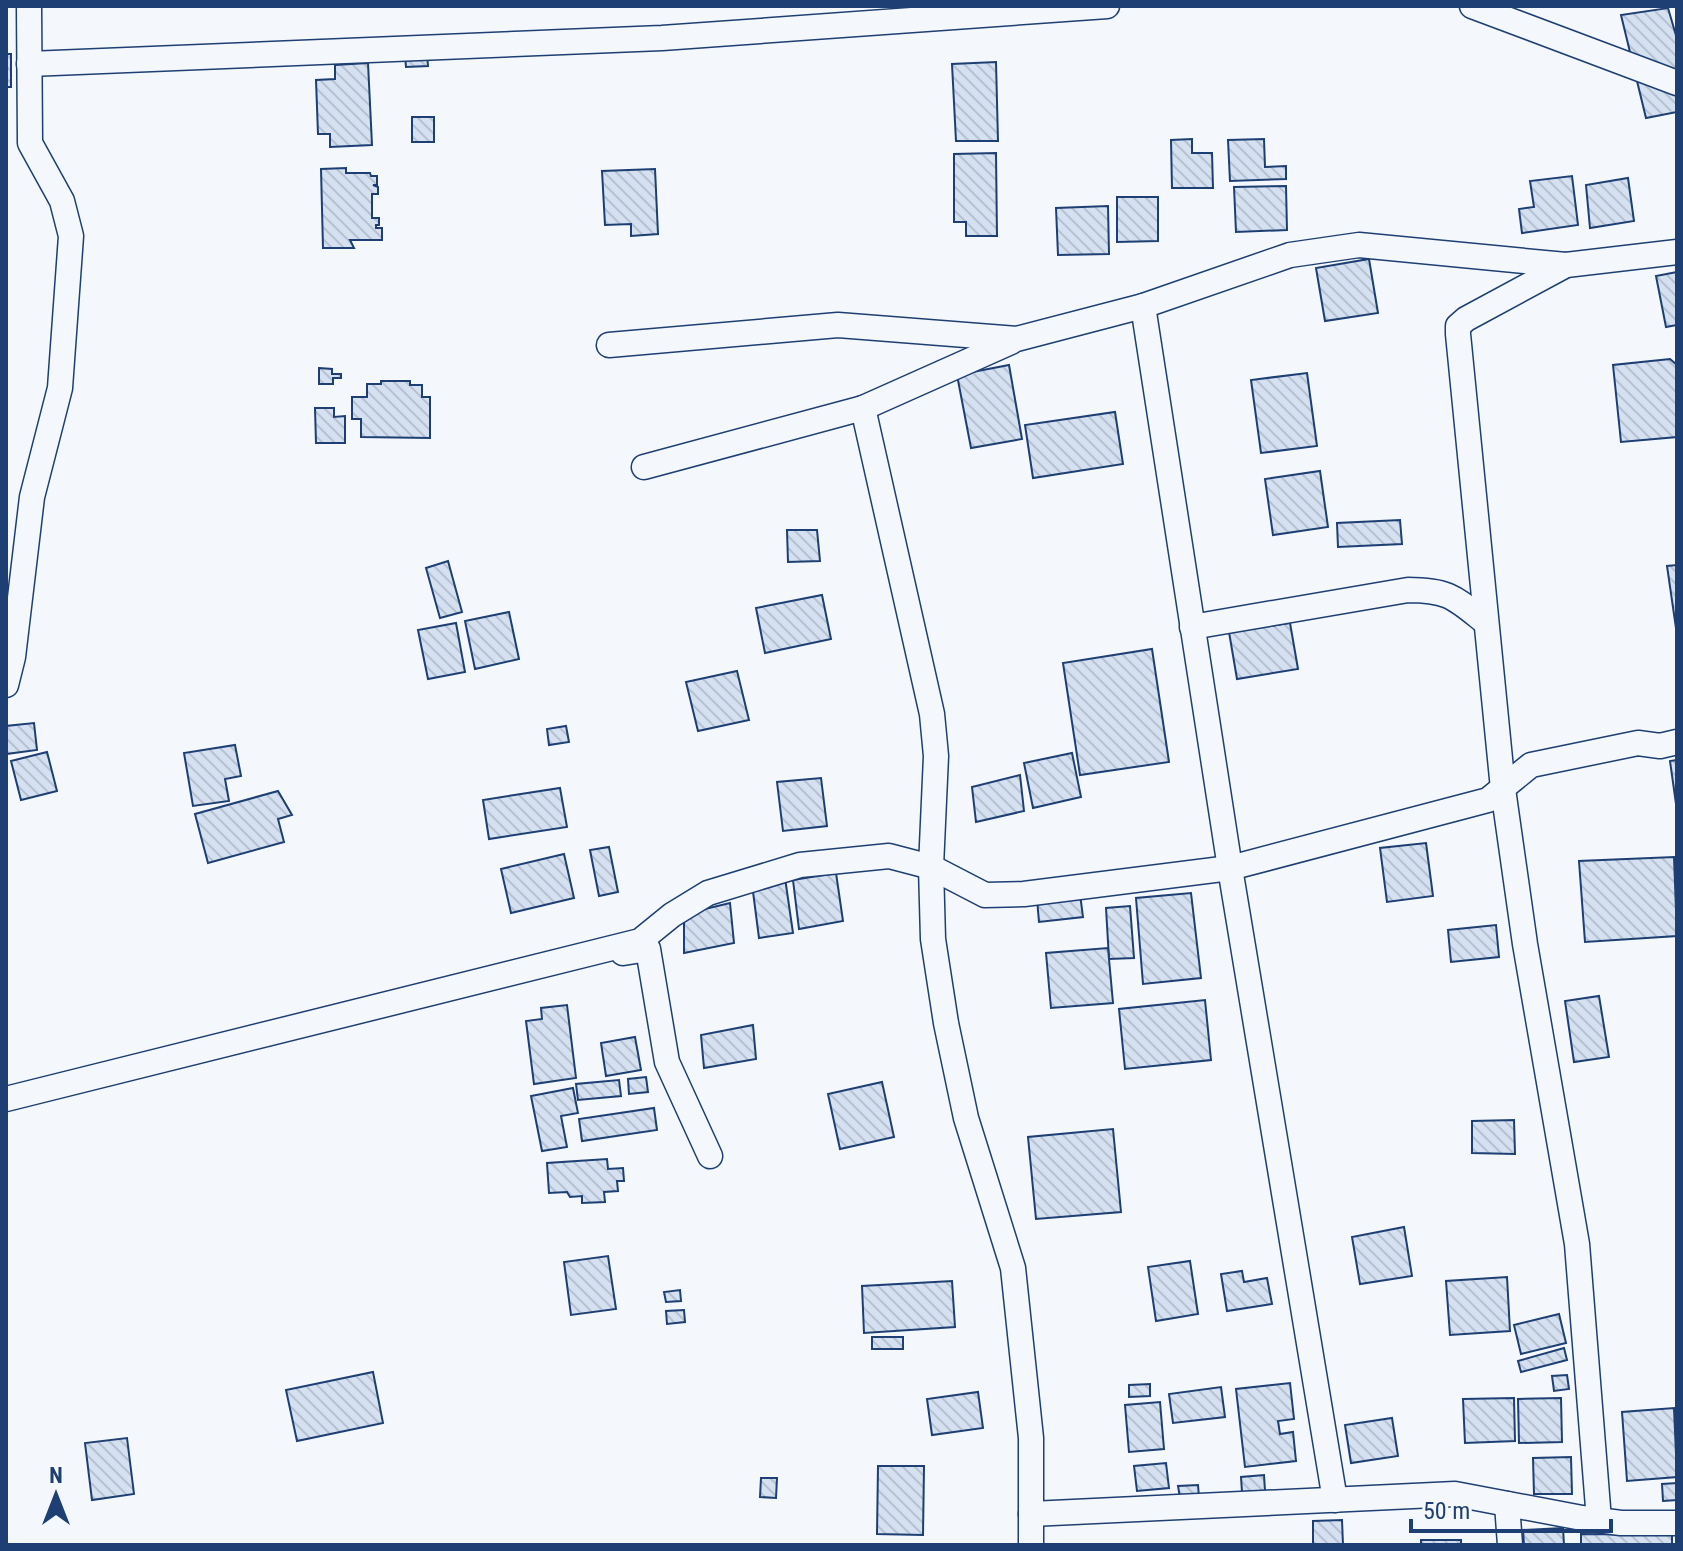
<svg xmlns="http://www.w3.org/2000/svg" width="1683" height="1551" font-family="'Roboto Condensed',sans-serif">
<style>
.building{fill:url(#building-back-hatch);stroke:#1d3f73;stroke-width:2}
.lines{fill:none;stroke-linecap:round;stroke-linejoin:round}
.minor-casing{stroke:#1d3f73;stroke-width:27}
.minor{stroke:#f4f7fb;stroke-width:24}
</style>
<defs>
<pattern id="building-back-hatch" width="6" height="6" patternUnits="userSpaceOnUse" patternTransform="scale(2)"><rect width="6" height="6" fill="#d5e0f0"/><path d="M-1 5l2 2M0 0l6 6M5-1l2 2" fill="none" stroke="#b6c1d1"/></pattern>
</defs>
<rect width="100%" height="100%" fill="#f4f7fb"/>
<g class="building">
<polygon points="1668,8 1677,39 1677,112 1646,118 1621,15"/>
<polygon points="426,42 428,66 406,67 404,43"/>
<rect x="6" y="54" width="5" height="33"/>
<polygon points="996,62 998,141 956,141 952,64"/>
<polygon points="368,63 372,145 330,147 330,134 318,134 316,80 335,79 335,65"/>
<rect x="412" y="117" width="22" height="25"/>
<polygon points="1192,139 1192,153 1212,153 1213,188 1172,188 1171,140"/>
<polygon points="1264,139 1265,167 1286,166 1286,179 1230,181 1228,140"/>
<polygon points="996,153 997,236 966,236 966,222 954,222 954,154"/>
<polygon points="346,168 346,173 370,173 371,176 377,176 377,185 373,185 378,187 378,194 372,194 372,218 379,218 379,225 376,225 376,228 382,228 382,240 350,240 354,248 323,248 321,169"/>
<polygon points="655,169 658,234 631,236 631,224 605,225 602,171"/>
<polygon points="1572,176 1578,225 1522,233 1519,209 1534,207 1530,181"/>
<polygon points="1628,178 1634,221 1590,228 1586,185"/>
<polygon points="1286,186 1287,230 1236,232 1234,187"/>
<polygon points="1117,197 1158,197 1158,241 1117,242"/>
<polygon points="1108,206 1109,254 1058,255 1056,208"/>
<polygon points="1369,259 1378,313 1325,321 1316,268"/>
<polygon points="1677,272 1677,325 1666,327 1656,276"/>
<polygon points="1670,359 1677,365 1677,437 1621,442 1613,365"/>
<polygon points="1009,365 1022,439 971,448 957,375"/>
<polygon points="319,368 332,369 332,374 341,374 341,378 333,378 333,384 319,384"/>
<polygon points="1307,373 1317,446 1261,453 1251,380"/>
<polygon points="381,381 410,381 410,385 422,385 422,397 430,397 430,438 361,437 361,419 352,419 352,397 367,397 367,384 381,384"/>
<polygon points="315,408 334,408 334,417 345,416 345,443 316,443"/>
<polygon points="1115,412 1123,464 1033,478 1025,425"/>
<polygon points="1320,471 1328,527 1273,535 1265,479"/>
<polygon points="1400,520 1402,544 1338,547 1337,523"/>
<polygon points="787,530 817,530 820,561 788,562"/>
<polygon points="448,561 462,612 440,618 426,568"/>
<polygon points="1677,565 1677,635 1667,566"/>
<polygon points="822,595 831,639 765,653 756,608"/>
<polygon points="509,612 519,659 475,669 465,621"/>
<polygon points="456,623 465,672 428,679 418,630"/>
<polygon points="1290,623 1298,669 1237,679 1229,632"/>
<polygon points="1152,649 1169,762 1080,775 1063,663"/>
<polygon points="737,671 749,720 698,731 686,682"/>
<polygon points="34,723 37,750 6,754 6,726"/>
<polygon points="566,726 569,742 549,745 547,729"/>
<polygon points="235,745 241,776 225,779 229,801 193,806 184,753"/>
<polygon points="47,752 57,791 21,800 11,761"/>
<polygon points="1072,753 1081,797 1033,808 1024,763"/>
<polygon points="1677,760 1677,811 1670,761"/>
<polygon points="1020,775 1024,811 976,822 972,787"/>
<polygon points="821,778 827,826 783,831 777,782"/>
<polygon points="560,788 567,827 489,839 483,800"/>
<polygon points="278,791 292,815 278,819 284,842 208,863 195,814"/>
<polygon points="1426,843 1433,896 1387,902 1380,848"/>
<polygon points="609,847 618,892 599,896 590,850"/>
<polygon points="564,854 574,898 511,913 501,869"/>
<polygon points="1674,857 1677,936 1585,942 1579,861"/>
<polygon points="836,873 843,921 799,929 793,880"/>
<polygon points="785,878 793,933 759,938 752,884"/>
<polygon points="1191,893 1201,978 1143,984 1136,898"/>
<polygon points="1080,894 1083,917 1039,922 1037,899"/>
<polygon points="730,903 734,943 684,953 684,914"/>
<polygon points="1130,906 1134,958 1109,959 1106,908"/>
<polygon points="1496,925 1499,957 1451,962 1448,930"/>
<polygon points="1108,948 1113,1003 1051,1008 1046,953"/>
<polygon points="1599,996 1609,1057 1574,1062 1565,1001"/>
<polygon points="1205,1000 1211,1060 1125,1069 1119,1009"/>
<polygon points="567,1005 576,1078 534,1084 526,1021 542,1019 541,1008"/>
<polygon points="753,1025 756,1059 704,1068 701,1035"/>
<polygon points="635,1037 641,1070 606,1076 601,1043"/>
<polygon points="646,1077 648,1092 629,1094 628,1079"/>
<polygon points="619,1080 621,1096 578,1100 576,1084"/>
<polygon points="882,1082 894,1137 840,1149 828,1094"/>
<polygon points="573,1088 578,1113 561,1116 567,1147 542,1151 531,1096"/>
<polygon points="654,1108 657,1130 582,1141 579,1119"/>
<polygon points="1514,1120 1515,1154 1472,1153 1472,1121"/>
<polygon points="1113,1129 1121,1212 1036,1219 1028,1137"/>
<polygon points="607,1159 608,1169 623,1168 624,1181 617,1181 618,1191 604,1192 605,1202 582,1203 582,1196 570,1197 567,1192 549,1193 547,1163"/>
<polygon points="1404,1227 1412,1276 1360,1284 1352,1237"/>
<polygon points="608,1256 616,1309 571,1315 564,1262"/>
<polygon points="1190,1261 1198,1314 1156,1321 1148,1267"/>
<polygon points="1242,1271 1244,1282 1267,1278 1272,1304 1227,1311 1221,1274"/>
<polygon points="1507,1277 1510,1331 1450,1335 1446,1281"/>
<polygon points="952,1281 955,1327 864,1333 862,1286"/>
<polygon points="680,1290 681,1301 666,1302 664,1292"/>
<polygon points="684,1310 685,1322 667,1324 666,1311"/>
<polygon points="1559,1314 1566,1343 1521,1354 1514,1325"/>
<rect x="872" y="1337" width="31" height="12"/>
<polygon points="1564,1348 1567,1360 1521,1372 1518,1361"/>
<polygon points="373,1372 383,1423 297,1441 286,1390"/>
<polygon points="1567,1375 1569,1389 1554,1391 1552,1376"/>
<polygon points="1290,1383 1294,1419 1278,1421 1280,1434 1293,1432 1296,1461 1245,1467 1236,1389"/>
<polygon points="1150,1384 1150,1396 1129,1397 1129,1385"/>
<polygon points="1221,1387 1225,1417 1173,1423 1169,1394"/>
<polygon points="978,1392 983,1428 932,1435 927,1399"/>
<polygon points="1514,1398 1515,1441 1465,1443 1463,1399"/>
<polygon points="1561,1398 1562,1442 1519,1443 1518,1399"/>
<polygon points="1160,1402 1164,1449 1129,1452 1125,1405"/>
<polygon points="1674,1408 1677,1477 1627,1481 1622,1412"/>
<polygon points="1392,1418 1398,1456 1351,1463 1345,1425"/>
<polygon points="127,1438 134,1494 92,1500 85,1443"/>
<polygon points="1571,1457 1572,1494 1534,1494 1533,1458"/>
<polygon points="1166,1463 1169,1488 1137,1491 1134,1466"/>
<polygon points="878,1466 924,1466 923,1535 877,1534"/>
<polygon points="1264,1475 1265,1491 1242,1492 1241,1477"/>
<polygon points="761,1478 777,1478 776,1498 760,1497"/>
<polygon points="1677,1483 1677,1500 1663,1501 1662,1484"/>
<polygon points="1198,1485 1199,1497 1180,1498 1178,1486"/>
<polygon points="1342,1520 1343,1545 1313,1545 1313,1521"/>
<polygon points="1563,1528 1564,1545 1524,1545 1523,1530"/>
<polygon points="1581,1534 1672,1535 1672,1545 1581,1545"/>
<rect x="1421" y="1540" width="40" height="5"/>
</g>
<g class="lines">
<g class="minor-casing">
<g id="minor">
<polyline points="1472,6 1677,83"/>
<polyline points="29,64 662,38 1107,6"/>
<polyline points="1566,265 1466,319 1458,326 1458,334 1503,789 1525,944 1577,1244 1599,1520"/>
<polyline points="1143,306 1230,868 1335,1500"/>
<polyline points="609,345 838,325 1017,339 1143,306 1290,255 1359,245 1566,265 1677,252"/>
<polyline points="863,408 932,714 936,756 931,867 933,939 946,1023 966,1118 1013,1268 1031,1438 1031,1545"/>
<polyline points="644,467 863,408 1011,342"/>
<path d="M1192 627 1408 590C1449 590 1455 598 1485 622"/>
<polyline points="6,685 13,657 32,497 60,388 71,236 62,201 30,143 29,6"/>
<polyline points="623,953 648,949 667,1062 710,1156"/>
<polyline points="6,1099 640,941 672,915 708,893 800,865 889,856 931,867 985,895 1024,894 1230,868 1488,800 1531,765 1638,743 1660,746 1677,742"/>
<polyline points="1507,1504 1510,1545"/>
<polyline points="1031,1514 1455,1494 1582,1518 1621,1523 1677,1523"/>
</g>
</g>
<use href="#minor" class="minor"/>
</g>
<rect width="1683" height="1551" fill="none" stroke="#1d3f73" stroke-width="16"/>
<g transform="translate(56 1495)" stroke="#f4f7fb" stroke-width="6" paint-order="stroke">
<path d="M0-6L14 30L0 20L-14 30Z" fill="#1d3f73"/>
<text y="-12" font-size="22" font-weight="bold" text-anchor="middle" fill="#1d3f73">N</text>
</g>
<path d="M1411 1519v12h200v-12" fill="none" stroke="#1d3f73" stroke-width="4"/>
<text x="1423" y="1519" font-size="24" fill="#1d3f73" stroke="#f4f7fb" stroke-width="6" paint-order="stroke">50 m</text>
</svg>
